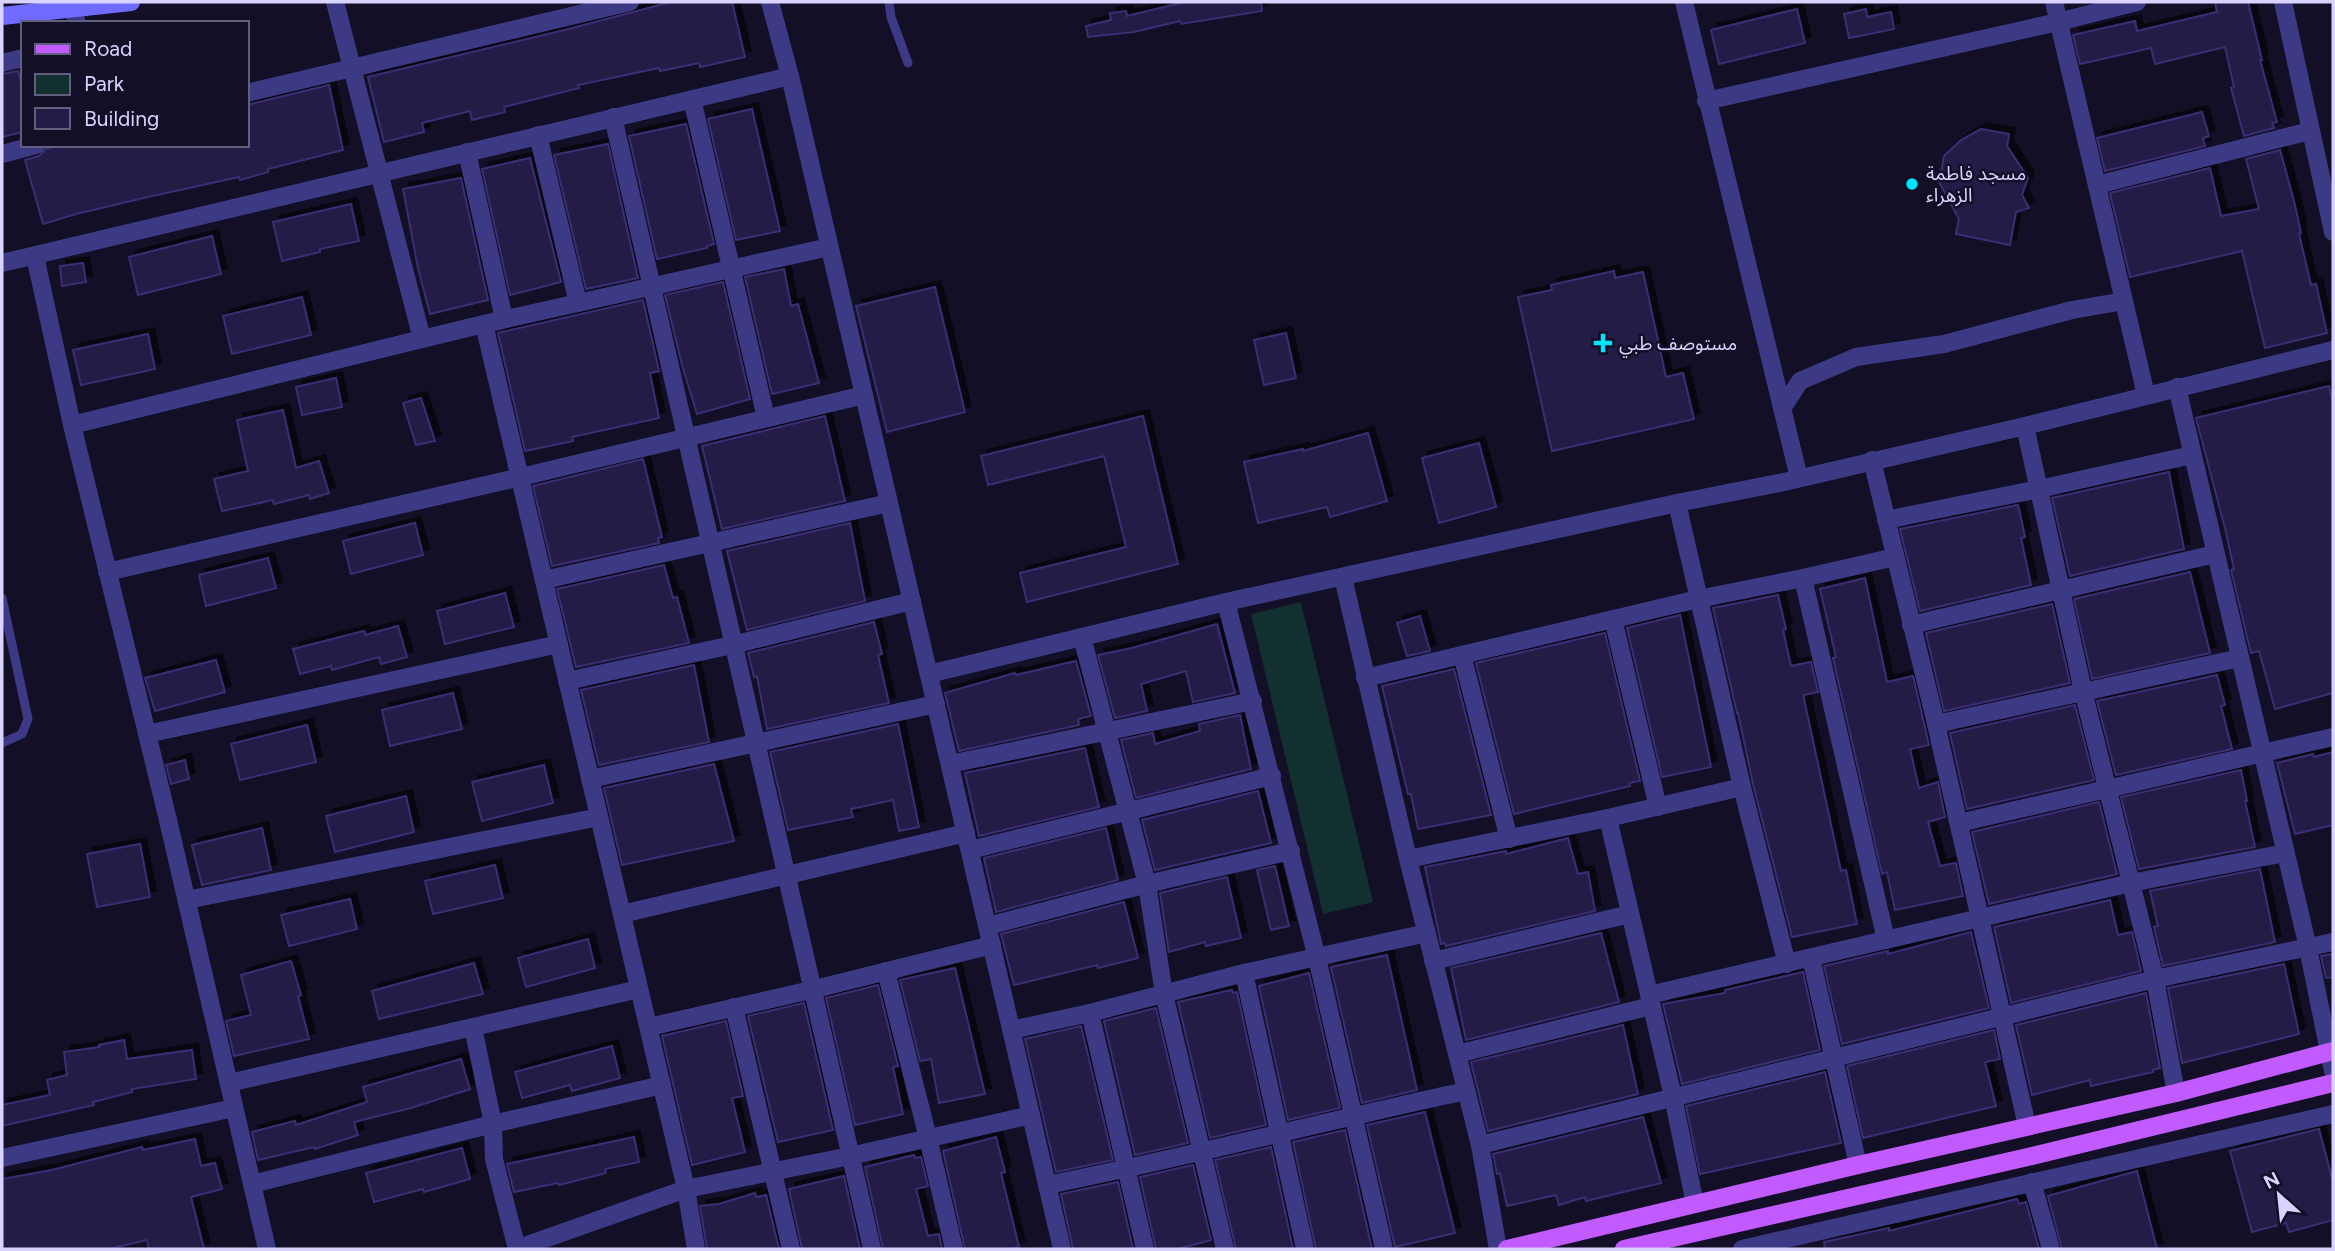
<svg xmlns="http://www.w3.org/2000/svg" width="2335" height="1251" font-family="Figtree,'Noto Sans Arabic',sans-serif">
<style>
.green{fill:#12302f}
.building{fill:#241b47;stroke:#3b2d73;stroke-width:2;filter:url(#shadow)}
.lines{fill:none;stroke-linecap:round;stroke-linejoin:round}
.lane{stroke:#3d3a85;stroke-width:9}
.street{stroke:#3d3a85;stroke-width:18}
.secondary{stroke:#6f6bff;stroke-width:18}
.primary{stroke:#c25bff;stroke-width:18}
.poi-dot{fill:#00e5ff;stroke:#130f26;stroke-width:2.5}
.labels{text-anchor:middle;stroke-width:5;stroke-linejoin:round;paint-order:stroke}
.poi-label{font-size:19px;fill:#d9d4ff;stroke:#130f26;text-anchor:start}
</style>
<defs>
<filter id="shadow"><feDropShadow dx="6" dy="-6" stdDeviation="0" flood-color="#0009"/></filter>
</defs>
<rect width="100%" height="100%" fill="#130f26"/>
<polygon class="green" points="1301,602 1373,902 1323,914 1251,614"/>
<g class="building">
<polygon points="671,2 732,2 745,57 700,67 699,63 660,71 659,68 578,85 579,88 504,107 505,112 472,120 470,111 422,123 424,132 384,142 368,77 569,29"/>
<polygon points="1185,2 1261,2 1262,11 1181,24 1180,21 1134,32 1088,37 1086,26 1111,20 1110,13 1126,11 1127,16"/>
<polygon points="2215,2 2248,2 2262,60 2260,60 2277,122 2272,123 2274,128 2244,136 2231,88 2234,87 2225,47 2155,64 2151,48 2080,64 2073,35 2135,21 2137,31 2217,12"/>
<polygon points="1797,9 1805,43 1719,64 1711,30"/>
<polygon points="1866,9 1867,17 1891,12 1894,29 1849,38 1844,14"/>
<polygon points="18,71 23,90 23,132 2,137 2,74"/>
<polygon points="329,85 343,150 268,169 268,172 240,180 239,177 148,197 76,214 43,224 25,160 39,156 46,149 61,145 247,145 247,105"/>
<polygon points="752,109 780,231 736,240 708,119"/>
<polygon points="2202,112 2209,136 2203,138 2205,146 2105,171 2097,138"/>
<polygon points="686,124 714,244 707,246 707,248 657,259 629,136"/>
<polygon points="1981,129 2009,134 2007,146 2028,178 2022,195 2029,208 2016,212 2010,245 1956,234 1959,219 1939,182 1944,156 1961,140"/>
<polygon points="608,144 638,278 586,289 554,155"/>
<polygon points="2280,150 2294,201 2301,233 2299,234 2311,285 2316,284 2327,333 2265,348 2242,251 2130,277 2110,193 2210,168 2221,216 2259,209 2246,159"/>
<polygon points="530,158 561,282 510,295 482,169"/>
<polygon points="461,178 488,300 430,314 418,268 403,189"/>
<polygon points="351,204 359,241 320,249 320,252 282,261 273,222"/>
<polygon points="212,236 221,274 138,295 129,257"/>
<polygon points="83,263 86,282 62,286 60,266"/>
<polygon points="784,269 791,306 798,304 819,383 772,394 745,277"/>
<polygon points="1614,271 1615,278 1643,272 1666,377 1683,373 1694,419 1552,451 1518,297 1552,290 1551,285"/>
<polygon points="723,282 750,399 697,414 682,365 665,295"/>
<polygon points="935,287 965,412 887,432 856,306"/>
<polygon points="302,297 311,335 232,354 223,316"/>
<polygon points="643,300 659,371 650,373 659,418 572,437 573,441 525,451 498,333"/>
<polygon points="1286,333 1296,378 1264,385 1254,340"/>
<polygon points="148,334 155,369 81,385 73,350"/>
<polygon points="336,378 342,407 302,415 296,387"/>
<polygon points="2329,386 2333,405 2333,693 2275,709 2259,651 2251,653 2231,570 2234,569 2225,528 2196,418"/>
<polygon points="421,398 435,441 416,445 403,403"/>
<polygon points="283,410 296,468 319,461 329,493 310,499 309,495 274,504 273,500 222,511 214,479 248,471 237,420"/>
<polygon points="825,416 845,501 722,529 702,446"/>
<polygon points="1143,416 1178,564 1027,602 1020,573 1126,547 1104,456 988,485 981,456"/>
<polygon points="1368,433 1387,501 1330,517 1327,507 1258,523 1244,462 1303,449 1303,451"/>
<polygon points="1479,443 1496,507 1439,523 1422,458"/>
<polygon points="643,459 662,537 658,538 659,543 552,566 533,486"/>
<polygon points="2169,472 2184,549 2070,576 2052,498"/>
<polygon points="2018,505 2025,537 2021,538 2031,585 1920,611 1900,529"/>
<polygon points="415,523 423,555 351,574 343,541"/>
<polygon points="850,523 865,601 747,630 727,551"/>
<polygon points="268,558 276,588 206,606 199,575"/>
<polygon points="664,565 673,598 677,597 689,643 576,667 557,589"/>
<polygon points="2190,572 2210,653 2092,679 2074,599"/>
<polygon points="1865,578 1887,682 1913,676 1929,745 1910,749 1919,788 1938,782 1945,817 1928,822 1940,866 1956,863 1963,896 1895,910 1887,872 1882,874 1833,658 1836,657 1820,589"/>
<polygon points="505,593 514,627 445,644 437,611"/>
<polygon points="1778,595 1786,629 1783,630 1791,666 1811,662 1818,692 1804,695 1804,699 1841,871 1846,870 1857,924 1792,937 1753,784 1738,713 1737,713 1713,608"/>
<polygon points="2052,604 2070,683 1944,711 1926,633"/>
<polygon points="1680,615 1711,767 1662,777 1627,628"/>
<polygon points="1420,616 1430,651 1407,656 1397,623"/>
<polygon points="874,622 882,654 878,655 889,703 767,729 757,676 754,677 748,653"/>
<polygon points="1217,624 1235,693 1193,702 1186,671 1141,684 1147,711 1115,718 1098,655 1132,648"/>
<polygon points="398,626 407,657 381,664 379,657 332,670 331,666 300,674 293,649 364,631 365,635"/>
<polygon points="1605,633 1640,781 1629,783 1630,786 1514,814 1476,663"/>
<polygon points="216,660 225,692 155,711 145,678"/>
<polygon points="1076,661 1091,716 1078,719 1079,725 959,751 945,693 1015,673 1016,675"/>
<polygon points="694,665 709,742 599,765 581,690"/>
<polygon points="1454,669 1491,815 1418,829 1411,794 1408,794 1382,686"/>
<polygon points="2217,675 2225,705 2221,706 2232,749 2116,775 2097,701"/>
<polygon points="453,693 462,729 390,746 382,710"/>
<polygon points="2075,705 2094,780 1967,809 1950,733"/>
<polygon points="1240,715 1251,769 1136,798 1121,740 1153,733 1155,744 1200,731 1199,724"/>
<polygon points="898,724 919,827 899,831 893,800 851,809 853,817 788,830 770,752"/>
<polygon points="307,725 316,762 240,780 231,744"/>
<polygon points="1085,748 1099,807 979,836 965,773"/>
<polygon points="2333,752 2333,825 2295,834 2277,763 2313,754 2314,757"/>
<polygon points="185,760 189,779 171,784 166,765"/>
<polygon points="714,764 734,841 622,865 604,788"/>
<polygon points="544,765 553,803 482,821 472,782"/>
<polygon points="2241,770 2247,801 2245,801 2255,847 2139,869 2121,797"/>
<polygon points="1258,791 1271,843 1155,870 1142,820"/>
<polygon points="406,796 414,832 335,852 326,816"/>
<polygon points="2099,802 2117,874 1989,904 1972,832"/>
<polygon points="262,828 271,870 202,885 192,845"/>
<polygon points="1106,828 1118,880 996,912 984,858"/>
<polygon points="1568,838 1578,874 1588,872 1595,911 1446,946 1445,943 1441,944 1425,867 1506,851 1506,854"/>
<polygon points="140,844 150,897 97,907 87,854"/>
<polygon points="495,865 503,898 433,914 425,881"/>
<polygon points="1275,866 1289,926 1271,930 1257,870"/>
<polygon points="2260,869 2275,942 2163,966 2154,927 2158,926 2150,891"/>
<polygon points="1227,877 1241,938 1206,946 1205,942 1169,952 1160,893"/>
<polygon points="350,899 357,929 289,946 281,915"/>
<polygon points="2110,900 2118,935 2132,932 2141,971 2011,1003 1994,927"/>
<polygon points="1124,902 1138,958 1098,968 1097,965 1014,985 1001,934"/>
<polygon points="1971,932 1989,1008 1842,1044 1824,966 1888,951 1888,954"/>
<polygon points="1601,933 1619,1002 1466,1040 1451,968"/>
<polygon points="588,939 595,968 526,987 518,958"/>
<polygon points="2333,954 2333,977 2326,978 2321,956"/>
<polygon points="1387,955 1417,1090 1362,1103 1331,967"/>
<polygon points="291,961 301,995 298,996 309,1039 234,1056 226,1021 251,1015 241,975"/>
<polygon points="474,963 483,994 379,1019 372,991"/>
<polygon points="2284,964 2299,1034 2182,1063 2168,988"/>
<polygon points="955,968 985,1094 939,1103 931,1059 920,1061 900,980"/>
<polygon points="1803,972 1820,1050 1682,1084 1663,1004 1725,993 1725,990"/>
<polygon points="1309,973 1340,1108 1288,1120 1259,986"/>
<polygon points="878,985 898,1066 893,1067 903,1114 855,1125 826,998"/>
<polygon points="1232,990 1233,993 1237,992 1266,1125 1210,1138 1178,1002"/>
<polygon points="2146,993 2160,1068 2153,1070 2153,1072 2091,1086 2090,1080 2032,1095 2016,1025"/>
<polygon points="804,1003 833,1130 778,1142 748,1016"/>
<polygon points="1156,1008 1188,1143 1135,1155 1104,1021"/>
<polygon points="726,1021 743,1096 732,1098 745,1152 692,1165 662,1036"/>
<polygon points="1623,1025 1638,1094 1488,1131 1471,1062"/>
<polygon points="1081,1026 1113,1160 1056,1172 1025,1039"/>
<polygon points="1994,1030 2000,1059 1985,1062 1996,1106 1863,1138 1847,1066"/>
<polygon points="124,1040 127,1059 192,1050 196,1079 132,1089 132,1092 93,1102 94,1105 2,1126 2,1105 50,1095 47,1080 67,1075 64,1052 100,1047 99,1045"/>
<polygon points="612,1046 620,1078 572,1091 570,1085 522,1098 515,1072"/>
<polygon points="461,1059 470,1089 411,1108 354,1122 358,1135 315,1149 314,1147 258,1160 252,1132 295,1121 296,1125 367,1102 363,1087"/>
<polygon points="1825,1072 1841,1143 1700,1174 1686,1106"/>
<polygon points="1425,1112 1455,1233 1395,1247 1367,1125"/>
<polygon points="1643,1117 1661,1183 1586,1201 1585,1197 1559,1205 1556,1195 1507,1206 1500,1173 1497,1174 1493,1154"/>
<polygon points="2319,1129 2333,1182 2333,1220 2289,1232 2286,1223 2252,1232 2230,1151"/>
<polygon points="1345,1130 1372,1249 1316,1249 1293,1142"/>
<polygon points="634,1137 639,1162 605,1169 606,1173 559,1185 558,1183 514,1192 507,1164"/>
<polygon points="996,1137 1005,1172 1001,1173 1019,1247 1009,1249 965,1249 943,1151"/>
<polygon points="195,1139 201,1166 215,1163 222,1189 191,1197 204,1249 149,1249 147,1240 108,1249 2,1249 2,1179 52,1170 142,1147 143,1150"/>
<polygon points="1271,1147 1293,1249 1236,1249 1215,1160"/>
<polygon points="462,1148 470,1179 424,1192 423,1189 374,1202 366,1173"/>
<polygon points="914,1155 915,1158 921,1157 928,1186 916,1189 928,1236 939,1234 942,1249 883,1249 865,1167"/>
<polygon points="1193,1165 1211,1240 1178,1249 1156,1249 1140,1177"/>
<polygon points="2137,1171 2157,1249 2062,1249 2048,1196"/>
<polygon points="844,1176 860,1249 802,1249 789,1189"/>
<polygon points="1118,1182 1133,1249 1073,1249 1061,1194"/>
<polygon points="755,1193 756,1197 766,1195 779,1249 707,1249 700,1206 719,1204"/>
<polygon points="2017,1199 2019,1204 2026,1202 2039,1249 1825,1249 1824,1242 1889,1228 1889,1231"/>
</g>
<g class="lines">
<g class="lane">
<polyline points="889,2 891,17 908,63"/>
<polyline points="2,598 28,719 22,734 2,743"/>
</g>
<g class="street">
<polyline points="335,2 422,339 484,324 829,247"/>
<polyline points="770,2 790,76 1062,1249"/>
<polyline points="1684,2 1799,478"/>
<polyline points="2054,2 2146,395"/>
<polyline points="2283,2 2333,232"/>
<polyline points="73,8 77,23"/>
<polyline points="2,63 23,58"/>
<polyline points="247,93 630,2"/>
<polyline points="692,99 766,418"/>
<polyline points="1706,101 2058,22 2137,2"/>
<polyline points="613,117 872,1249"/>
<polyline points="538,135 578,303"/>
<polyline points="467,152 504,319"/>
<polyline points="2,154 36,145"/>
<polyline points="2097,185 2310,131"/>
<polyline points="35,256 72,425 168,820 267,1249"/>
<polyline points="2,263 790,76"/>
<polyline points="484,324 686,1189 696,1249"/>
<polyline points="2177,387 2308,948 2333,1071"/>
<polyline points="1782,409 1800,381 1856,357 1944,344 2072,310 2124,301"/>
<polyline points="72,425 422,339"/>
<polyline points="2025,426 2083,691 2155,979 2176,1093"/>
<polyline points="1872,460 1936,724 2027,1126"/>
<polyline points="1677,503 1742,787 1787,964"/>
<polyline points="1886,520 2039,489 2192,455"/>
<polyline points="107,572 521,477 864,395"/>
<polyline points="1343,577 1408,859 1480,1145 1498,1249"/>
<polyline points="1803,578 1886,940"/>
<polyline points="544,580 889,503"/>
<polyline points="1226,602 1317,958 1384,1249"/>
<polyline points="1613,619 1658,807"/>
<polyline points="1911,625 2215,554"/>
<polyline points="1082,637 1147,884 1164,994 1225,1249"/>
<polyline points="1462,655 1509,839"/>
<polyline points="929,674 1226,602 1677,503 1784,482 2025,426 2333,350"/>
<polyline points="1365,678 1698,599 1803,578 1895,557"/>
<polyline points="567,681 732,645 912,601"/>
<polyline points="1936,724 2240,658"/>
<polyline points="147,734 559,644"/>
<polyline points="950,764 1253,701"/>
<polyline points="590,779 936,704"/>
<polyline points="1608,818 1673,1097 1695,1204"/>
<polyline points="1959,823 2333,737"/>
<polyline points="970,850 1272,776"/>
<polyline points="1408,859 1608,818 1742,787"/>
<polyline points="187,900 599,817"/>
<polyline points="622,914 966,833"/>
<polyline points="988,926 1147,884 1291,851"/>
<polyline points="1811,958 1858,1165"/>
<polyline points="1433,961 1630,914"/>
<polyline points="886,971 928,1138 954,1249"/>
<polyline points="1244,973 1305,1249"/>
<polyline points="1649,995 2131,883 2285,853"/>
<polyline points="734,1007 791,1249"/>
<polyline points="1090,1013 1145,1249"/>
<polyline points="473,1027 493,1124 494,1159 517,1249"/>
<polyline points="649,1027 811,990 992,945"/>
<polyline points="1011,1030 1090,1013 1244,973 1427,933"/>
<polyline points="1457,1054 1651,1006"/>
<polyline points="229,1083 639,989"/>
<polyline points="1480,1145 2155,979 2333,942"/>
<polyline points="2,1158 234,1108"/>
<polyline points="2032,1182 2051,1249"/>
<polyline points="252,1184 493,1124 662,1085"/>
<path d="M1047 1185C1188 1157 1326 1121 1466 1091"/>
<polyline points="516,1249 686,1189 850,1156 1031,1115"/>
<polyline points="1742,1249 2333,1114"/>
</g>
<polyline class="secondary" points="2,16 131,2"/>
<g class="primary">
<polyline points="1507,1249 1858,1165 2176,1093 2333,1051"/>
<polyline points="1624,1249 2032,1156 2333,1083"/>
</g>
</g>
<g class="poi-dot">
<circle cx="1912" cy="184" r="7"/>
<path d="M1599.5 332.5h7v7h7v7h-7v7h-7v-7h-7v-7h7z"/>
</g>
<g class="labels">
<g class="poi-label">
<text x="1926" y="180">مسجد فاطمة<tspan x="1926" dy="22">الزهراء</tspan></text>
<text x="1619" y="350">مستوصف طبي</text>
</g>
</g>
<rect width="2335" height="1251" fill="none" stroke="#d9d4ff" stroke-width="7"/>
<rect x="21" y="21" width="228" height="126" fill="#130f26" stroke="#625e7d" stroke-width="2"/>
<rect x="35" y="44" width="35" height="10" fill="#c25bff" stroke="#625e7d" stroke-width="2"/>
<text x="84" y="56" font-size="21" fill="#d9d4ff">Road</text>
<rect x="35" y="74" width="35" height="21" fill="#12302f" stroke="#625e7d" stroke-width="2"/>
<text x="84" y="91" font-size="21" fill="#d9d4ff">Park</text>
<rect x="35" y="108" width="35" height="21" fill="#241b47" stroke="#625e7d" stroke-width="2"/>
<text x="84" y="126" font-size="21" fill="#d9d4ff">Building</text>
<g transform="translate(2279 1195) rotate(333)" stroke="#130f26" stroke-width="5" paint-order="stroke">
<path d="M0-5L12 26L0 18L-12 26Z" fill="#d9d4ff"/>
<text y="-10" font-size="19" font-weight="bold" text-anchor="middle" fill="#d9d4ff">N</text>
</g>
</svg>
